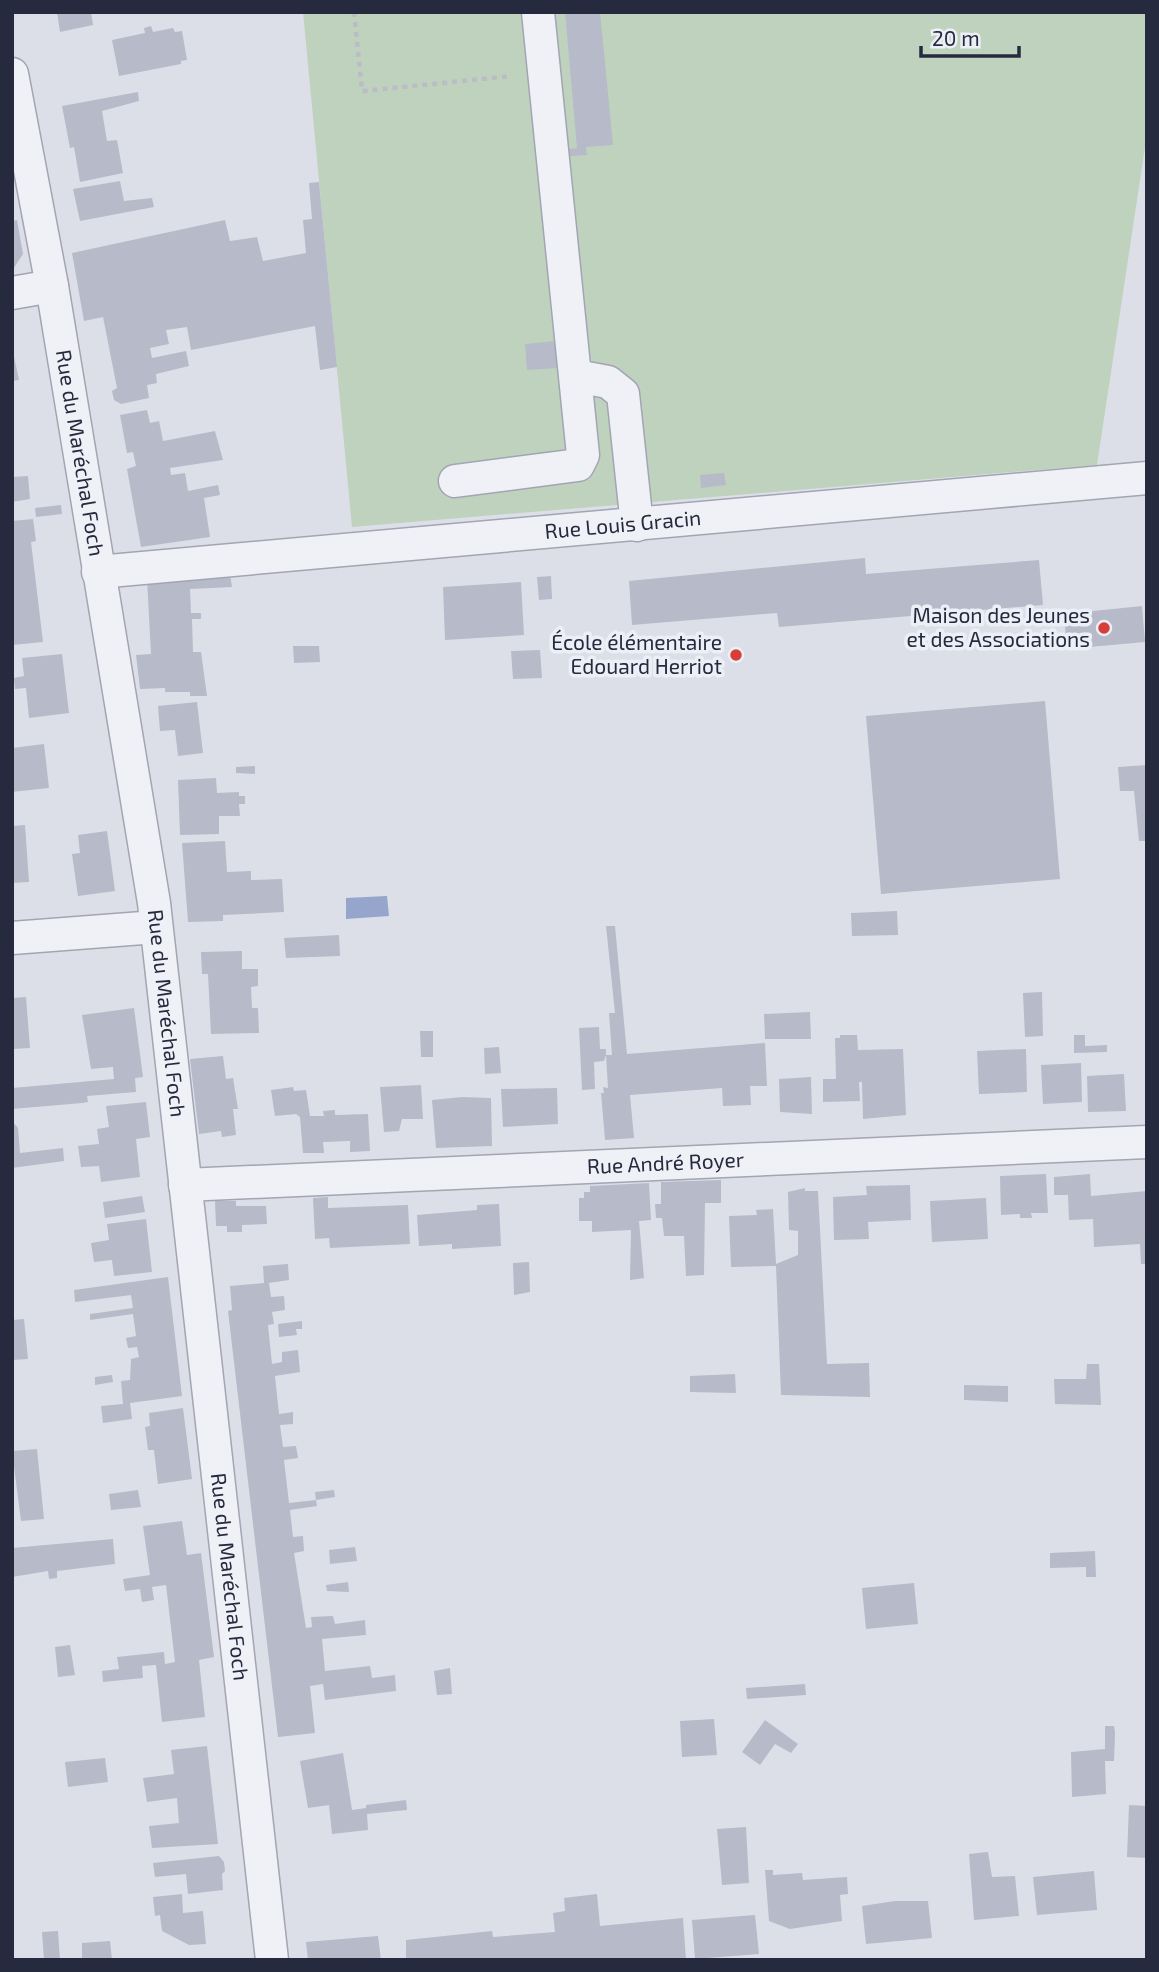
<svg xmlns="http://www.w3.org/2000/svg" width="1159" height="1972" font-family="'Exo 2',sans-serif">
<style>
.green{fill:#bfd2be}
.water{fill:#95a5cb}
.building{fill:#b7bac8}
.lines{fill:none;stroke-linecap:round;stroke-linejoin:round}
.minor-casing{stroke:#a2a5b2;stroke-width:35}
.path{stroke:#bbbdc6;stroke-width:4.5;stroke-dasharray:5 5;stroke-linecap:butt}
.minor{stroke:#f0f1f6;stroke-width:32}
.poi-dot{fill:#d63e39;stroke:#eceff6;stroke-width:2.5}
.labels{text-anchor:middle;stroke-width:7;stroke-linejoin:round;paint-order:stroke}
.street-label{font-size:21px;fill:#262a3f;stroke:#eceff6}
.poi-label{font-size:21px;fill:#262a3f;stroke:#eceff6;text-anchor:end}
</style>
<rect width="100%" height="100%" fill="#dddfe8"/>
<polygon class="green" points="303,12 1147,12 1147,134 1097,465 352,527"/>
<polygon class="water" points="387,896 389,916 346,919 346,898"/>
<g class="building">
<polygon points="57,12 91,12 93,25 60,32"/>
<polygon points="565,12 600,12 613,145 586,147 587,155 570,156 569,149 577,148"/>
<polygon points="151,26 153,32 173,28 175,32 182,31 187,60 181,61 181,64 119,76 112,40 145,33 144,28"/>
<polygon points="138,92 139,101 102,111 107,141 117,140 123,173 80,182 74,147 70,148 62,106"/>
<polygon points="120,181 124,201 152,198 154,207 80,221 73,189"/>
<polygon points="319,182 337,367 320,370 315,326 191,350 187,327 166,330 169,344 150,348 152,358 186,351 189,366 156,374 157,383 147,385 149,398 121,404 114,400 112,391 117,388 103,317 84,321 72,253 225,220 230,241 257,237 263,261 306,253 303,220 312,219 309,183"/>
<polygon points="17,220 23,254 12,271 12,221"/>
<polygon points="555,341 558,368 527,370 525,344"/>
<polygon points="12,347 19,380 12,381"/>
<polygon points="147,410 150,423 159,421 163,441 215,431 223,460 170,468 171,475 185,473 188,491 218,485 220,495 204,498 210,537 141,547 127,469 136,466 133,452 127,453 120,415"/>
<polygon points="724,473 726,485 701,488 700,475"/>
<polygon points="28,476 30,499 12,502 12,477"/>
<polygon points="61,505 62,514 36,517 35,508"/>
<polygon points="33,519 36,541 31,542 43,642 12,645 12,521"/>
<polygon points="865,558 866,574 1039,560 1043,605 779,627 777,613 632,625 629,581"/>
<polygon points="230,574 232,587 190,589 191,613 201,613 201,619 192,619 193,652 201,652 207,696 190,696 190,692 165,692 165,688 140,689 136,655 151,654 147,579"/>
<polygon points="551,576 552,599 539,600 537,577"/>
<polygon points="521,582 524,635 445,640 443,587"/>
<polygon points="1142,606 1145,642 1067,649 1064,614"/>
<polygon points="293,646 319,646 320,662 294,663"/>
<polygon points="540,650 542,678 513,679 511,651"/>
<polygon points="62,654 69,713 29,718 26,688 15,689 14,678 24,676 22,658"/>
<polygon points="1045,701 1060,879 881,894 866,716"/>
<polygon points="197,702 203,753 178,756 175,730 160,731 158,706"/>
<polygon points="44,744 49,788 12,792 12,748"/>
<polygon points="1147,765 1147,841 1139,841 1134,791 1120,791 1118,767"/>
<polygon points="255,766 255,774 236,773 236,767"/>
<polygon points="216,778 217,793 239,792 239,796 245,796 245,804 239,804 240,816 219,816 219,834 180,835 178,780"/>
<polygon points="25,825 29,882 12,883 12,826"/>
<polygon points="107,831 115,891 78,896 72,854 80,853 78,835"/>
<polygon points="225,841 227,872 251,871 251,880 282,879 284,912 223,915 223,921 188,922 182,843"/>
<polygon points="897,911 898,935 852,936 851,913"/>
<polygon points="606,926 615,926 627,1054 765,1043 767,1086 750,1086 751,1105 723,1106 722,1088 630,1095 634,1138 605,1140 601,1093 604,1093 603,1087 608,1088 606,1055 612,1055 609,1013 615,1013"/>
<polygon points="339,935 340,956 286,958 284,938"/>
<polygon points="242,951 242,969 258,969 258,986 251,987 252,1008 258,1008 259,1033 211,1034 208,974 202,974 201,952"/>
<polygon points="1042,992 1043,1036 1025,1037 1023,993"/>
<polygon points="26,997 30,1048 12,1049 12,998"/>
<polygon points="134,1008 143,1077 135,1078 136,1092 87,1096 88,1102 82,1103 12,1109 12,1088 114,1079 113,1067 91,1069 82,1015"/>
<polygon points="810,1012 811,1039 765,1039 764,1014"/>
<polygon points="599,1027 600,1049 606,1049 606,1055 604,1061 594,1062 595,1089 582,1090 579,1028"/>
<polygon points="420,1031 433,1031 433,1057 421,1057"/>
<polygon points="840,1035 857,1035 858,1050 903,1049 906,1115 863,1119 862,1082 859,1082 860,1101 823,1102 823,1079 836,1079 835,1038 840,1038"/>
<polygon points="1074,1035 1085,1035 1085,1046 1107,1045 1107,1052 1074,1053"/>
<polygon points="499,1047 501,1073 485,1074 484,1048"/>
<polygon points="1026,1049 1027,1092 979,1094 977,1051"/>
<polygon points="223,1056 226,1079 233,1078 238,1109 233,1109 236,1135 222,1137 221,1131 199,1134 190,1059"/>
<polygon points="1081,1063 1082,1102 1043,1104 1041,1065"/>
<polygon points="1124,1074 1126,1111 1088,1112 1087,1076"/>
<polygon points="811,1077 812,1114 780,1112 779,1079"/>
<polygon points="421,1085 423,1119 402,1119 399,1131 384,1132 380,1087"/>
<polygon points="293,1087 294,1091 306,1090 310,1116 324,1116 323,1111 335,1110 335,1115 368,1114 370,1151 350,1152 350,1141 323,1142 324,1153 303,1153 300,1117 296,1114 275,1116 271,1090"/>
<polygon points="557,1088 558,1124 503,1127 501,1089"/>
<polygon points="462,1097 491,1098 492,1146 436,1148 432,1100"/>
<polygon points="146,1102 150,1137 136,1139 140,1177 101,1182 99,1166 81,1167 78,1146 99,1144 97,1129 109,1127 106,1106"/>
<polygon points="12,1121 18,1128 20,1153 63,1148 64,1161 12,1168"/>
<polygon points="1046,1174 1048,1213 1031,1213 1032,1218 1020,1218 1020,1214 1001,1215 1000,1176"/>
<polygon points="1090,1174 1091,1196 1147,1191 1147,1264 1141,1264 1140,1244 1094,1247 1093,1219 1069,1220 1068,1195 1054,1195 1054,1177"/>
<polygon points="721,1180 721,1203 705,1203 704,1275 686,1276 684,1236 664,1236 662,1218 656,1218 655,1204 661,1204 661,1182"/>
<polygon points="649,1183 651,1220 639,1221 644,1278 630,1280 631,1230 592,1232 592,1221 579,1221 579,1198 584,1198 584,1192 590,1192 590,1186"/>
<polygon points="910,1185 911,1220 868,1222 869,1239 834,1240 833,1197 867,1195 866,1186"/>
<polygon points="805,1188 805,1191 818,1191 827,1364 869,1363 870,1397 781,1395 776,1266 731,1267 729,1216 757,1215 756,1210 773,1209 776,1264 798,1255 798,1231 789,1230 788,1192"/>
<polygon points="142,1196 145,1212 105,1218 103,1202"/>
<polygon points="328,1197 328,1208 408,1205 410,1244 330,1248 329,1238 315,1239 313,1198"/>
<polygon points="986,1198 988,1239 932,1242 930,1201"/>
<polygon points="215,1201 236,1201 236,1206 266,1206 267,1224 242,1225 242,1232 227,1232 227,1226 216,1226"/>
<polygon points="499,1204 501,1246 452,1249 452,1244 419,1246 417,1215 477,1210 477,1205"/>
<polygon points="146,1219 152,1272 114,1276 112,1260 94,1262 91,1243 109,1240 107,1224"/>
<polygon points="529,1262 530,1292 514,1295 513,1263"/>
<polygon points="288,1264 289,1280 269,1283 271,1297 284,1296 285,1310 272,1312 274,1324 268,1325 272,1364 282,1362 282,1352 298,1350 300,1372 275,1376 279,1414 293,1412 293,1424 280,1425 283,1447 296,1446 298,1458 284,1460 289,1503 316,1500 317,1506 290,1510 293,1537 303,1536 304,1551 294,1553 306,1628 312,1627 311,1617 333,1616 335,1624 365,1620 366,1635 322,1639 325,1671 370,1666 372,1678 395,1675 396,1691 325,1700 323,1684 310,1686 315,1733 278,1737 228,1311 232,1310 230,1286 264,1283 263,1266"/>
<polygon points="168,1277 182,1396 130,1403 132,1419 103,1423 101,1406 123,1404 121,1381 130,1380 131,1359 139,1357 137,1347 128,1348 126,1338 136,1336 133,1314 90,1320 90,1314 133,1308 131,1295 75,1302 74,1290"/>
<polygon points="24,1319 28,1359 12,1360 12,1320"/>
<polygon points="302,1321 302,1329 296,1329 297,1335 279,1337 278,1324"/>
<polygon points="1087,1364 1099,1364 1101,1405 1055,1404 1054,1379 1086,1379"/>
<polygon points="735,1374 736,1393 690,1392 690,1376"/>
<polygon points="112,1375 113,1382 95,1385 95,1377"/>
<polygon points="964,1385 1008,1386 1008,1402 964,1400"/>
<polygon points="183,1408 192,1479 158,1484 154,1450 148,1450 145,1427 150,1426 149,1413"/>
<polygon points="37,1449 44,1519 21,1521 12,1451"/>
<polygon points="138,1490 141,1507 111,1510 109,1494"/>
<polygon points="334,1490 335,1497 316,1500 315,1492"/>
<polygon points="182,1521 187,1555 201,1553 214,1657 199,1660 205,1717 162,1722 156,1665 142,1666 143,1678 103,1682 102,1671 119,1669 117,1657 164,1652 165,1664 175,1662 166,1585 152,1587 154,1600 142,1602 140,1589 125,1591 123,1579 150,1575 143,1526"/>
<polygon points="113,1539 115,1564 57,1571 57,1578 49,1579 48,1571 12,1577 12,1548"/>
<polygon points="355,1547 357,1561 330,1564 329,1550"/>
<polygon points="1095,1551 1096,1577 1086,1577 1086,1567 1050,1568 1050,1553"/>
<polygon points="348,1582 349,1592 327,1591 326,1585"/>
<polygon points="914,1583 918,1624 866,1629 862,1588"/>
<polygon points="70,1645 75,1675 58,1677 55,1647"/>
<polygon points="450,1668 452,1694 437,1695 434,1671"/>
<polygon points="805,1684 806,1695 747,1699 746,1688"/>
<polygon points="714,1719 717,1755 682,1757 680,1721"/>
<polygon points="765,1720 798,1744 791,1753 775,1744 760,1765 742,1752"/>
<polygon points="1105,1726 1114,1726 1115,1733 1114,1761 1105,1761 1106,1794 1072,1797 1071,1752 1105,1749"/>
<polygon points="207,1746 218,1844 152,1848 149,1826 179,1823 177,1798 147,1802 143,1778 174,1774 171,1750"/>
<polygon points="343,1753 352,1810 366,1808 366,1805 406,1800 407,1810 367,1814 368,1830 332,1834 329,1805 308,1808 300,1761"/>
<polygon points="105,1758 108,1782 68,1787 65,1762"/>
<polygon points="1129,1805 1147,1806 1147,1858 1127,1857"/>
<polygon points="746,1827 749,1883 722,1885 717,1829"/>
<polygon points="988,1852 992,1877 1015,1876 1019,1916 974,1920 969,1854"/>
<polygon points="219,1856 224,1862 225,1871 222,1874 223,1890 188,1894 186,1874 155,1877 153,1863"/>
<polygon points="765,1870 773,1870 773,1875 802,1873 803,1880 847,1877 848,1894 840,1895 842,1921 790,1929 769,1921"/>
<polygon points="1094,1871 1097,1910 1037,1915 1033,1877"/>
<polygon points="182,1894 183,1913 203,1911 206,1944 189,1945 162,1931 160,1915 155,1916 153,1897"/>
<polygon points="597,1894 600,1926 683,1918 686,1960 406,1960 406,1940 492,1931 493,1937 555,1932 553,1913 565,1911 564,1898"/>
<polygon points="895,1901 928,1901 932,1938 866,1944 862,1906"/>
<polygon points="755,1915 759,1954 695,1959 692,1920"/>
<polygon points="58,1931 60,1960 44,1960 42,1932"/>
<polygon points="378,1936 381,1960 308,1960 306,1942"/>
<polygon points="110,1941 112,1960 82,1960 82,1943"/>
</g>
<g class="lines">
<g class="minor-casing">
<g id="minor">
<path id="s1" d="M12 74 52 286 154 903 272 1960"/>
<polyline points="12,293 52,286"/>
<polyline points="576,376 608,382 623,394 637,525"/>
<polyline points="455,481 578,465 583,455 538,12"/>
<path id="s2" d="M98 572 1147 478"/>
<polyline points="12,938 156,927"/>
<path id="s3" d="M185 1185 1147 1142"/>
</g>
</g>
<polyline class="path" points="354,12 362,91 512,76"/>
<use href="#minor" class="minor"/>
</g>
<g class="poi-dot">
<circle cx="1104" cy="628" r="7"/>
<circle cx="736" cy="655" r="7"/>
</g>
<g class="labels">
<g class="street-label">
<text dy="7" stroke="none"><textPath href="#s1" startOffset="385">Rue du Maréchal Foch</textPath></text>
<text dy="7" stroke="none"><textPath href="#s2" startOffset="527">Rue Louis Gracin</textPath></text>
<text dy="7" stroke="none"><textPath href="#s1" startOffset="952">Rue du Maréchal Foch</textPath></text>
<text dy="7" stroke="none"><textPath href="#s3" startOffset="481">Rue André Royer</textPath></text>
<text dy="7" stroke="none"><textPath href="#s1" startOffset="1519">Rue du Maréchal Foch</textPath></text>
</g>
<g class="poi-label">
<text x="1090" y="623">Maison des Jeunes<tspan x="1090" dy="24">et des Associations</tspan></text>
<text x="722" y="650">École élémentaire<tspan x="722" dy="24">Edouard Herriot</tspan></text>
</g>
</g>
<rect width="1159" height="1972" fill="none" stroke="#262a3f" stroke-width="28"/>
<path d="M921 46v10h98v-10" fill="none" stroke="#262a3f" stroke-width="3.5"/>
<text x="932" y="46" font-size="21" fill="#262a3f" stroke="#eceff6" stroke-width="5" paint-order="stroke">20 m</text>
</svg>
